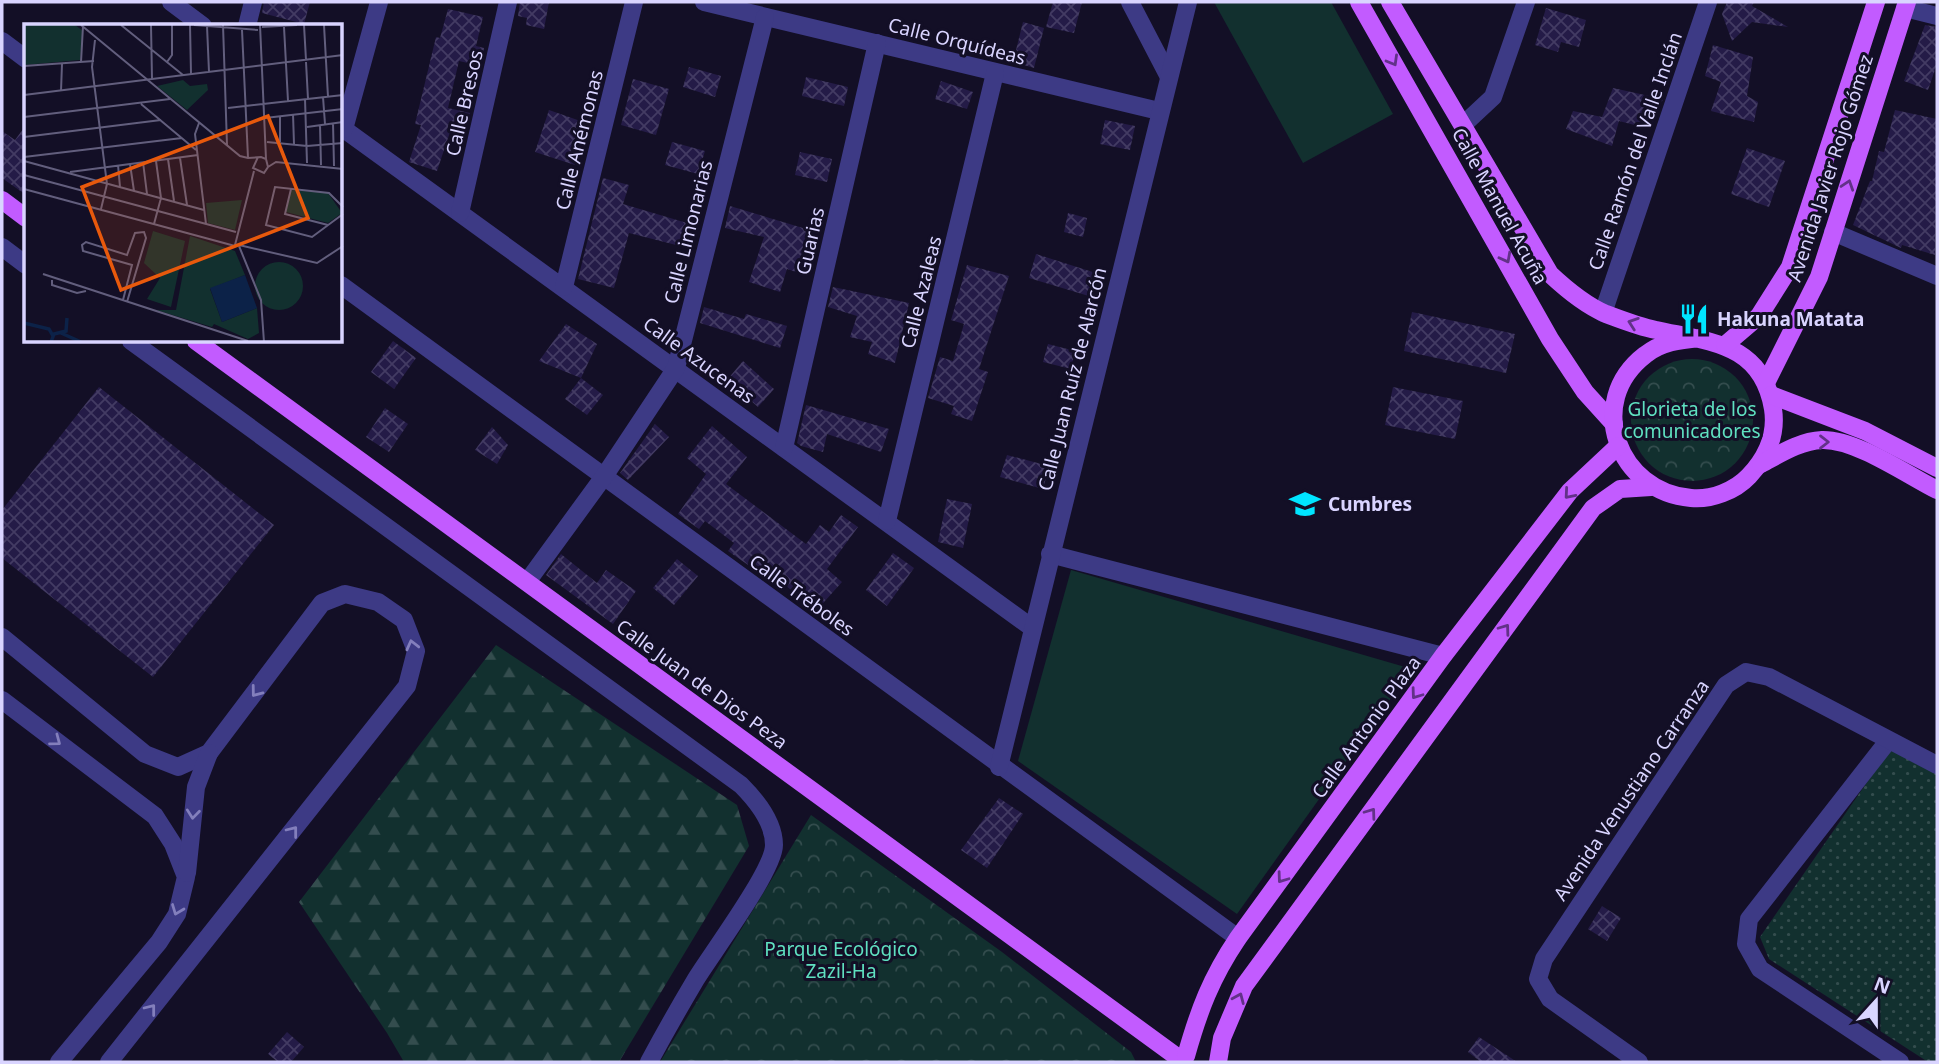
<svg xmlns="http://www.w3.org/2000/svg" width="1939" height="1064" font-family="'Noto Sans',sans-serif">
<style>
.grass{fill:url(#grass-dots)}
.forest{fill:url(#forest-firs)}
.park{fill:url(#park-crowns)}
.pitch{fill:#12302f}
.building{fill:url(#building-cross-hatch)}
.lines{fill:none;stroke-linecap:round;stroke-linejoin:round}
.minor{stroke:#3d3a85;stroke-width:18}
.major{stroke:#c25bff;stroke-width:18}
.oneway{stroke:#623188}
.oneway2{stroke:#837fbc}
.labels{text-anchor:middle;stroke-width:6;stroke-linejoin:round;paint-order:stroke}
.street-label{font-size:19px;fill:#d9d4ff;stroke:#130f26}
.poi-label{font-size:19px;font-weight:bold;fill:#d9d4ff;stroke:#130f26;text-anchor:start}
.park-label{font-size:19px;fill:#5fe0c0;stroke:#130f26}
.inset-river{fill:none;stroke:#0c2248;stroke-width:3.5}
.inset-road{fill:none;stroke:#625e7d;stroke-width:2}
.view{fill:#e8590c;fill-opacity:0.15;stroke:#e8590c;stroke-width:3.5}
.inset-edge{fill:none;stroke:#d9d4ff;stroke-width:3.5}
</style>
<defs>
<pattern id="grass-dots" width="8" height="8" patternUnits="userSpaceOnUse" patternTransform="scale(1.75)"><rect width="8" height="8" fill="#12302f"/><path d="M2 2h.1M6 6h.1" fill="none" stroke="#344d4e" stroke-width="1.8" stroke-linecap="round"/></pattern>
<pattern id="forest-firs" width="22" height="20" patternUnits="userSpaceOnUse" patternTransform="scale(1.75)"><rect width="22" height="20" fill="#12302f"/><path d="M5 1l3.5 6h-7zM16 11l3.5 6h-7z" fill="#344d4e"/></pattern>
<pattern id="park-crowns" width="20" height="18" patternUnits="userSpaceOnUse" patternTransform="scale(1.75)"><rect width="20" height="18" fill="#12302f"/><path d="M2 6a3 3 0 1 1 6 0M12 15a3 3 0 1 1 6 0" fill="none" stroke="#344d4e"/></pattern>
<pattern id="building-cross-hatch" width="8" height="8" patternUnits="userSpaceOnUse" patternTransform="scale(1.75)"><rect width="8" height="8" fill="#241b47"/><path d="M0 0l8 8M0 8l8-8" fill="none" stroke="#433b63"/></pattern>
</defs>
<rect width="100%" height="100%" fill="#130f26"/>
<polygon class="grass" points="1890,749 1937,773 1937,1062 1928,1062 1769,959 1760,937"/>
<polygon class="forest" points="496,645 737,805 749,846 619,1062 404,1062 387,1033 299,902"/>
<g class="park">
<circle cx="1692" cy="420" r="61"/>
<polygon points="811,815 1002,952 1131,1052 1136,1062 660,1062"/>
</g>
<g class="pitch">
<polygon points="1214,2 1331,2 1393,114 1303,163"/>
<polygon points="1071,570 1412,669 1237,914 1018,761"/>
</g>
<g class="building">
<polygon points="264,2 310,2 304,24 262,13"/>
<polygon points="520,2 549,2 544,29 526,25 527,18 518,16"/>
<polygon points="1053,2 1082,2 1074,33 1046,27"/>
<polygon points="1727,2 1754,2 1752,6 1788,27 1752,22 1732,41 1722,14"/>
<polygon points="1546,8 1586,20 1579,47 1561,42 1558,52 1535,45"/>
<polygon points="448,9 483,17 476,46 484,48 481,66 459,61 448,108 470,113 465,136 450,132 437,171 409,162 421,125 415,124 436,37 440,38"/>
<polygon points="1023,22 1044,28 1034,68 1013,62"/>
<polygon points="1925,25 1937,27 1937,64 1928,90 1904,81"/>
<polygon points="1713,45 1753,57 1747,96 1758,102 1754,122 1711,111 1721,82 1705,76"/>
<polygon points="689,67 721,76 715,97 683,87"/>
<polygon points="806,77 848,87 844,106 802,96"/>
<polygon points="633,79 669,89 656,135 621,125"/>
<polygon points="941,81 973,92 967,109 935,99"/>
<polygon points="1613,88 1663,99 1650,129 1619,121 1612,146 1566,129 1573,111 1602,117"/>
<polygon points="549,110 589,124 575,165 535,152"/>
<polygon points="1895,110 1937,119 1935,255 1902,245 1901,248 1853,225 1870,181 1872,181 1879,151 1884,152"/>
<polygon points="1105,120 1135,126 1130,150 1100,144"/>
<polygon points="26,125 26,195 2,178 2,131 15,140"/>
<polygon points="672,142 705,151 698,174 665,165"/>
<polygon points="1747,148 1785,161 1769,207 1731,194"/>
<polygon points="800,152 832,159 827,182 795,175"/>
<polygon points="603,178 629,185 623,204 687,223 680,246 629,233 614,288 578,279"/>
<polygon points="730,206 813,231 799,273 787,269 780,292 749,282 764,237 725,228"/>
<polygon points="1068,213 1087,218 1083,237 1064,232"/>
<polygon points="1036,254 1099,274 1092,297 1029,278"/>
<polygon points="967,265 1009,276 979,369 988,372 972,421 951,414 954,406 928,398 940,357 953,361 964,324 951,320"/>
<polygon points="833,287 909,303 895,363 868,354 872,342 850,337 857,316 828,307"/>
<polygon points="704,307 744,319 746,314 787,326 780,348 700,323"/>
<polygon points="1412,312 1515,334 1506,373 1404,351"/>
<polygon points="566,324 597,344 581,378 539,361"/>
<polygon points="393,341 416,358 394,389 371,372"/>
<polygon points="1048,344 1075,351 1071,369 1043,362"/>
<polygon points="743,361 774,389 758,407 727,380"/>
<polygon points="581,378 603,395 587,415 565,399"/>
<polygon points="99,387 274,525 153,677 2,558 2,510"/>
<polygon points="1393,387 1463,401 1455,439 1385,425"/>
<polygon points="806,405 889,429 881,452 827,434 823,452 801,446 797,443"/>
<polygon points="385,408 408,424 389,452 366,437"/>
<polygon points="655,424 669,437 628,480 620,473"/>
<polygon points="712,426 747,457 726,484 806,544 820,525 829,532 841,515 858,527 827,569 842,582 816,611 778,579 774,583 728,551 734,543 705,521 699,529 678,514 706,474 687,458"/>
<polygon points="492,427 508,445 497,464 475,450"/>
<polygon points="1007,455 1049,466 1043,489 1000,477"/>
<polygon points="947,499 972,504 963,548 938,542"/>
<polygon points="893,553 914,568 887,606 866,590"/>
<polygon points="561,554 597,583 606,570 636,591 613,624 546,575"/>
<polygon points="677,559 698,576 674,605 653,588"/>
<polygon points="999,798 1023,814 987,868 961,850"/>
<polygon points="1602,906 1621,918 1607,941 1588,929"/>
<polygon points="287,1032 304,1047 291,1062 278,1062 268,1054"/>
<polygon points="1479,1037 1517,1062 1481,1062 1468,1052"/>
</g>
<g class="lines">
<g class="minor">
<polyline points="171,2 203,26"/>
<polyline points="704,2 1159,111"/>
<polyline points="1130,2 1168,75"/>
<polyline points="1905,8 1937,16"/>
<polyline points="247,26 253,2"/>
<polyline points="2,41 26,59"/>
<polyline points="1464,124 1493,97 1526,2"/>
<polyline points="341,127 1031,627"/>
<polyline points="344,129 379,2"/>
<polyline points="460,213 508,2"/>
<polyline points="1833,232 1937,276"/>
<polyline points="2,247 26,265"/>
<polyline points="341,285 1238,938"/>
<polyline points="564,287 634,2"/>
<polyline points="1603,313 1708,2"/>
<path d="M131 341 741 785C756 800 774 823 774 845 774 870 712 953 696 979 680 1006 664 1034 649 1062"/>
<polyline points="784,448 877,43"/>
<polyline points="887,521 995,73"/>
<polyline points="1050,554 1443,656"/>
<polyline points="527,582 605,475 676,368 765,17"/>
<polyline points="2,637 145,754 178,767 209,753 322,603 345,594 378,602 404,620 416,651 407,686 109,1062"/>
<polyline points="2,700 155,816 173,844 186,877 177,914 159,942 59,1062"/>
<polyline points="1888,741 1749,919 1746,944 1760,969 1900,1062"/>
<polyline points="999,767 1188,2"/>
<polyline points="187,873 196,787 209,753"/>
<polyline points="1639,1062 1550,999 1538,979 1544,959 1726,685 1746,672 1769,677 1937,765"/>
</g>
<g class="major">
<polyline points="1359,2 1550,339 1585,392 1614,424"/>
<path d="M1390 2 1550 274C1566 289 1585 305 1606 314 1622 320 1640 327 1656 330 1710 342 1762 343 1773 409 1777 435 1766 458 1749 476 1735 491 1711 500 1691 498 1618 492 1584 402 1645 355 1661 342 1680 340 1700 338"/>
<polyline points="2,200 26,218"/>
<polyline points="196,341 1184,1062"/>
<polyline points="1725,345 1759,316 1790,267 1876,2"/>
<polyline points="1766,383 1819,277 1907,2"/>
<polyline points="1771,395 1865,431 1937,468"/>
<path d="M1761 464C1780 454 1800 441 1822 440 1856 439 1907 475 1937 490"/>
<path d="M1186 1056C1199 1010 1211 978 1238 938L1443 656 1570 491 1618 446"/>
<polyline points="1218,1062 1222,1038 1244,986 1593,508 1620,489 1651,487"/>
</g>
</g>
<defs><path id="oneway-chevron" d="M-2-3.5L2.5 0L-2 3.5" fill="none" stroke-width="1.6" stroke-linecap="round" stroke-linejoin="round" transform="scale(1.75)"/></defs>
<g class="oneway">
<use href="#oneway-chevron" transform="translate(1393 61) rotate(60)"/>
<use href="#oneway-chevron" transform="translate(1848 185) rotate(-72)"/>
<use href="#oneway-chevron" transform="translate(1506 258) rotate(62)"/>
<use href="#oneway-chevron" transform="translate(1633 323) rotate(-161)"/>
<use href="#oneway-chevron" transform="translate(1824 442)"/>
<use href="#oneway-chevron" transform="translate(1569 494) rotate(131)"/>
<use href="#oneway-chevron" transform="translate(1505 629) rotate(-54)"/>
<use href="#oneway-chevron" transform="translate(1416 694) rotate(126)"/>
<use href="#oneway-chevron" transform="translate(1371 813) rotate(-54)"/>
<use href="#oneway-chevron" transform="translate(1282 878) rotate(126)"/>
<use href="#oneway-chevron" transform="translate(1239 998) rotate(-67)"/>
</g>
<g class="oneway2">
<use href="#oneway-chevron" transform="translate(412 645) rotate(-104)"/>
<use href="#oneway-chevron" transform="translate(256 692) rotate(127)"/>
<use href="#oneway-chevron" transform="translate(56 741) rotate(37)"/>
<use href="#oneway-chevron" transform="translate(193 814) rotate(96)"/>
<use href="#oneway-chevron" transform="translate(293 831) rotate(-52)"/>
<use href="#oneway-chevron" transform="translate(177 910) rotate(111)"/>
<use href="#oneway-chevron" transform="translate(151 1009) rotate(-52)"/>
</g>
<defs>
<g id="restaurant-bare" transform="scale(2.415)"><path d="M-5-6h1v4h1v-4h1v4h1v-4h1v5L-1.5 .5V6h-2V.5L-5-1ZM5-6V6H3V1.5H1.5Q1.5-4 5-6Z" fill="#00e5ff" stroke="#130f26" stroke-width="2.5" paint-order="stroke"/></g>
<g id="school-bare" transform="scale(2.415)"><path d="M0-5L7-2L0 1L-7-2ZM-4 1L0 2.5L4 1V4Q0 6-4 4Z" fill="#00e5ff" stroke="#130f26" stroke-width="2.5" paint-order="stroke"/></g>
</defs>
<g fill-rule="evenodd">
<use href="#restaurant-bare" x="1694" y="319"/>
<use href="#school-bare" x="1305" y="504"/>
</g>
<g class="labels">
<g class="street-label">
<text transform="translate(957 41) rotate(14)" y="7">Calle Orquídeas</text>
<text transform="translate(464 103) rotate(-77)" y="7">Calle Bresos</text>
<text transform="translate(579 140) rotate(-76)" y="7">Calle Anémonas</text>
<text transform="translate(1635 151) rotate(-71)" y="7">Calle Ramón del Valle Inclán</text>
<text transform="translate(1830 168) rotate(-72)" y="7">Avenida Javier Rojo Gómez</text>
<text transform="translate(1500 206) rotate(61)" y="7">Calle Manuel Acuña</text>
<text transform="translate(688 232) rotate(-76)" y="7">Calle Limonarias</text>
<text transform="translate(810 241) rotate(-77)" y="7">Guarias</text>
<text transform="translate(921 292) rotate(-76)" y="7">Calle Azaleas</text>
<text transform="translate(699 360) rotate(36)" y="7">Calle Azucenas</text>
<text transform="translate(1072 379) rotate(-76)" y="7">Calle Juan Ruíz de Alarcón</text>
<text transform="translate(802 595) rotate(36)" y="7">Calle Tréboles</text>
<text transform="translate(702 684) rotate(36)" y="7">Calle Juan de Dios Peza</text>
<text transform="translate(1366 727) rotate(-54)" y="7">Calle Antonio Plaza</text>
<text transform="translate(1631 790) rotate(-56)" y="7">Avenida Venustiano Carranza</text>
</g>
<g class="poi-label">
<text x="1717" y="326">Hakuna Matata</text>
<text x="1328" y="511">Cumbres</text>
</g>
<g class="park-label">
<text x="1692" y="416">Glorieta de los<tspan x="1692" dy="22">comunicadores</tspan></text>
<text x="841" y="956">Parque Ecológico<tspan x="841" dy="22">Zazil-Ha</tspan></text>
</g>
</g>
<g transform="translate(24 24)">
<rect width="318" height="318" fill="#130f26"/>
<path d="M267 166 304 169 318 189 304 199 262 188Z" fill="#12302f"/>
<path d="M0 1H51L59 7 56 36 0 41ZM129 207 161 217 147 283 123 275 136 254 120 239Z" fill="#12302f"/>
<path d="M159 56 166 62 183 60 184 66 163 86 133 62ZM166 212 211 227 221 251 186 265 198 298 233 284 235 309 224 315 190 300 188 303 132 286H152Z" fill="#12302f"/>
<path d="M218 176 211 206 184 199 182 179ZM231 262a24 24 0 1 1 48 0a24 24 0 1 1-48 0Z" fill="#12302f"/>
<path d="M221 251 233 284 198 298 186 264Z" fill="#0c2248"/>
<path class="inset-river" d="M0 299 25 305 29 312M37 309 57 318M27 318 30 310 42 307 43 294"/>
<path class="inset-road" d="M57 1 216 132 224 134 237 133 242 135 244 143 240 149 229 144 234 133M97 1 159 51M127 1 128 55M166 1 167 50M170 1 234 6M199 1 203 121M236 1 242 135M280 1 282 36M300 1 304 73M183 2 185 48M238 3 273 1M260 3 264 77M218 6 224 134M71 16 68 43 83 160 77 185M57 38 59 2M143 38 148 31V1M282 38 284 75M0 42 70 37M37 67 38 40M0 71 319 31M299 73 301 100M281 75 283 139M117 80 172 126M204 84 319 71M269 90 270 120M0 93 146 75M241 94 319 85M175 99 171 110 182 200M309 99 310 142M296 101 297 141M283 103 319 98M0 113 137 96M243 118 283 122 319 119M256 118V92M0 133 158 114M156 134 163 181M144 135 150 177M0 137 180 186M119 138 123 170M106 140 110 167M94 141 96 163M244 143 252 138 319 145M46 148 174 131M0 151 212 208M0 165 211 222M267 165 261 190 304 201M319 183 305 169 251 163 242 201 288 213 319 190M130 200 137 174 132 137M211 221 230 147M215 221 293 239 319 222M215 222 237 276 240 318M19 250 224 317M28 256V261L53 269 62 267M99 276 108 241 59 227 58 221 62 218 103 231 111 209 120 208 122 214 103 278"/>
<path class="view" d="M244 92 284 194 97 266 58 163Z"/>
<rect width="318" height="318" class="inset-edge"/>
</g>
<rect width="1939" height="1064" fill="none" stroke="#d9d4ff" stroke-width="7"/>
<g transform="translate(1876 1001) rotate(21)" stroke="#130f26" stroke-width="5" paint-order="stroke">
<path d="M0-5L12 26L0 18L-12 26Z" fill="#d9d4ff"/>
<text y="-10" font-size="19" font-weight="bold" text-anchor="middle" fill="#d9d4ff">N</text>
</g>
</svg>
